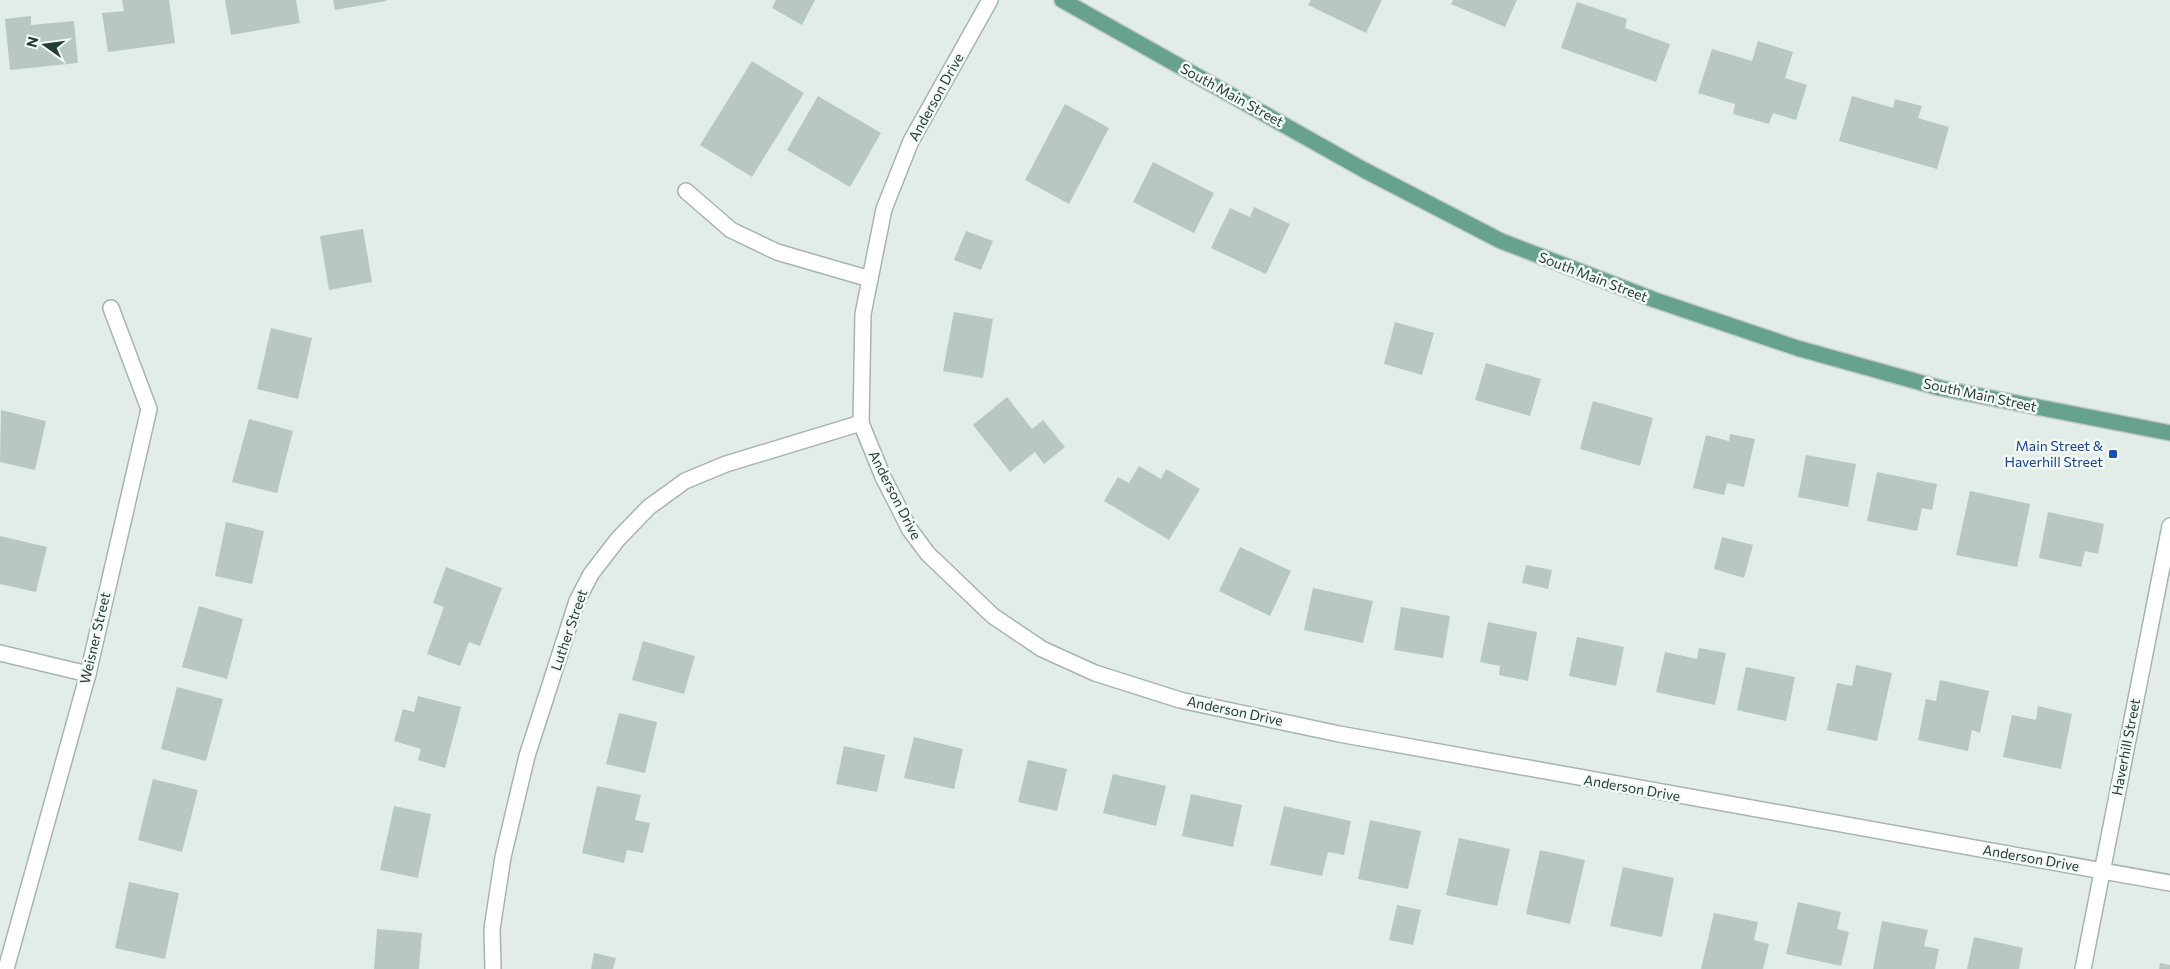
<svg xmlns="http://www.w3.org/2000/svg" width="2170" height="969" font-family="Commissioner,sans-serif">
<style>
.building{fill:#b8c8c0}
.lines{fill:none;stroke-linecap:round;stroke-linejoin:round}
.minor-casing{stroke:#a5b5ad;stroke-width:18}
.major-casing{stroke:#c1c9c6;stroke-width:18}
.minor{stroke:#fff;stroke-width:15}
.major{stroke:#67a38c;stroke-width:15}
.transit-dot{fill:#1a4fb4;stroke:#f4f9f6;stroke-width:2}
.labels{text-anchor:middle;stroke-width:5;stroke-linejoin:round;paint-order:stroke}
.street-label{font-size:14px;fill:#223f33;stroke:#f4f9f6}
.transit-label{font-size:14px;fill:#164399;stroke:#f4f9f6;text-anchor:end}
</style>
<rect width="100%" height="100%" fill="#e3ede7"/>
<g class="building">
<polygon points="122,0 169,0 175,43 108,52 102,13 124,11"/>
<polygon points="225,0 296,0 300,23 231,35"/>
<polygon points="333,0 386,0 386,1 335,10"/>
<polygon points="776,0 815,0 802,25 772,8"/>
<polygon points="1311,0 1382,0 1366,33 1308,5"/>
<polygon points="1453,0 1517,0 1505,27 1451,4"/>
<polygon points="1577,2 1627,19 1625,28 1670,44 1656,82 1561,48"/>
<polygon points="31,16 31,25 74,21 78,63 10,70 5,19"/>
<polygon points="1758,41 1793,52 1785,78 1807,85 1796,120 1773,113 1769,124 1733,114 1735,104 1698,93 1712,49 1752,61"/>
<polygon points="752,61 804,93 752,177 700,145"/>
<polygon points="818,96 881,133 850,187 787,150"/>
<polygon points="1852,96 1893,108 1895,99 1922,106 1918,118 1949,127 1937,169 1839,141"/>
<polygon points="1065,104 1109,128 1069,204 1025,180"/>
<polygon points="1153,162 1214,193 1194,233 1133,202"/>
<polygon points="1254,207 1290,224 1266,274 1211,248 1230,208 1250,217"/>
<polygon points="363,229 372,282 329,290 320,236"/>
<polygon points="966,231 993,241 981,270 954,260"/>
<polygon points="954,312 993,319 983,378 943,371"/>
<polygon points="1395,322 1434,333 1422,375 1384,364"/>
<polygon points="271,328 312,338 298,399 257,389"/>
<polygon points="1486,363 1541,379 1530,416 1475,400"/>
<polygon points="1007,397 1032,429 1043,420 1065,447 1044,464 1035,452 1010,472 973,425"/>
<polygon points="1593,401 1653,418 1640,466 1580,449"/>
<polygon points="1,410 46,421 35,470 0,462"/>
<polygon points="249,419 293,431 277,493 232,482"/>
<polygon points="1730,434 1755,439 1744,487 1727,483 1724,495 1693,488 1706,435 1729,441"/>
<polygon points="1806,455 1856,464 1848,507 1798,497"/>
<polygon points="1139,466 1161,479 1166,469 1200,489 1169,540 1104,501 1118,477 1129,483"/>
<polygon points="1877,472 1937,484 1932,510 1922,508 1917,531 1867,521"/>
<polygon points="1970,491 2030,504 2017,567 1956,555"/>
<polygon points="2048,512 2104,524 2098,554 2085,551 2081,567 2039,558"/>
<polygon points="226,522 264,531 252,584 215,576"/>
<polygon points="0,536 47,547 36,592 0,584"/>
<polygon points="1722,537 1753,545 1744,578 1714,569"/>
<polygon points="1240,547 1291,571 1270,616 1219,591"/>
<polygon points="1526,565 1552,570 1548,589 1522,583"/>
<polygon points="446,567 502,588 480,646 469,642 460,666 427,654 444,607 433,603"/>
<polygon points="1313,588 1373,601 1363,643 1304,630"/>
<polygon points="199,606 243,619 227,679 182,667"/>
<polygon points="1401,607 1450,616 1443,658 1394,650"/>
<polygon points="1488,622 1537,632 1528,681 1499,675 1500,666 1480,662"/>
<polygon points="1577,637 1624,647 1616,686 1569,676"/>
<polygon points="643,641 695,656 684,694 632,680"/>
<polygon points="1699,648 1726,653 1715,705 1656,692 1665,652 1697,659"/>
<polygon points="1856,665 1892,673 1877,741 1827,730 1837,683 1852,686"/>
<polygon points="1746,667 1795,677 1786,721 1737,710"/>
<polygon points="1940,680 1989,691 1980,733 1972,730 1968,751 1918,740 1926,699 1936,701"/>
<polygon points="177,687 223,699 206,761 161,749"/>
<polygon points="418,696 461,707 445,768 418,760 421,749 394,741 403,709 414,712"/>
<polygon points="2038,706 2072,714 2061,769 2003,757 2012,715 2036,720"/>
<polygon points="619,713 657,722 645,773 606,764"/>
<polygon points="914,737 963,749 954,789 904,778"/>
<polygon points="844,746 885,755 877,792 836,784"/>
<polygon points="1028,760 1067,769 1057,811 1018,802"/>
<polygon points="1113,774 1166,786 1156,826 1103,813"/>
<polygon points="153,779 198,790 182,852 138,840"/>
<polygon points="597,786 641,795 635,820 650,823 643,853 627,850 624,863 582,853"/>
<polygon points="1191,794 1242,805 1233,847 1182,836"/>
<polygon points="394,806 431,814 418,878 380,870"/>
<polygon points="1284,806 1351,821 1344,855 1328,852 1322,876 1270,865"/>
<polygon points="1370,820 1421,831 1408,889 1358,879"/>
<polygon points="1459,838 1510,849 1497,906 1446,895"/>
<polygon points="1540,850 1585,860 1570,924 1526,914"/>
<polygon points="1623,867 1674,878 1662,937 1610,926"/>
<polygon points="129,882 179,893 165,959 115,948"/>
<polygon points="1798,902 1841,912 1837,929 1849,932 1841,966 1786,954"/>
<polygon points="1397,905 1421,910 1413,945 1389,940"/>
<polygon points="1714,913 1758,922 1754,940 1769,944 1763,969 1701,969"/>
<polygon points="1882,921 1928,930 1924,946 1939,949 1935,969 1873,969"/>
<polygon points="377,929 422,933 419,969 374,969"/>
<polygon points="1974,937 2023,948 2019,969 1967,969"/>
<polygon points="594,953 616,958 613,969 591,969"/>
<polygon points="2160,963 2170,965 2170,969 2159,969"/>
</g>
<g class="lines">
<g class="minor-casing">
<g id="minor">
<polyline points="990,0 911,141 884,209 863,314 861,423 883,477 910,530 928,554 993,616 1042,649 1095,673 1180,700 1339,734 2170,883"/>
<polyline points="686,191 731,230 777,252 870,279"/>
<polyline points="0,653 88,674"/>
<polyline points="6,969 88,674 149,409 111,308"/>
<polyline points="493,969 492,929 503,857 527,756 577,601 591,574 618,539 649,507 685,481 726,464 861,423"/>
<polyline points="2083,969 2170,526"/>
</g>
</g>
<g class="major-casing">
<polyline id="major" points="1062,0 1364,170 1501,241 1655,300 1797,348 1940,388 2170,433"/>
</g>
<use href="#minor" class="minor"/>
<use href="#major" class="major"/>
</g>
<rect class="transit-dot" x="2108" y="449" width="10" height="10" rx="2.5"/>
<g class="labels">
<g class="street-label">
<text transform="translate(1232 95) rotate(29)" y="5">South Main Street</text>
<text transform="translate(936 97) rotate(-61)" y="5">Anderson Drive</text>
<text transform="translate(1593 277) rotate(21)" y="5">South Main Street</text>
<text transform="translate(1980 395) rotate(12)" y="5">South Main Street</text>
<text transform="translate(895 495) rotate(63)" y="5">Anderson Drive</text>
<text transform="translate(569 630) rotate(-71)" y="5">Luther Street</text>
<text transform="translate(95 638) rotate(-77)" y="5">Weisner Street</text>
<text transform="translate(1235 711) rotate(12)" y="5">Anderson Drive</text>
<text transform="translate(2126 747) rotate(-79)" y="5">Haverhill Street</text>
<text transform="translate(1632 788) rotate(10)" y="5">Anderson Drive</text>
<text transform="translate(2031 858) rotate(10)" y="5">Anderson Drive</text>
</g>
<g class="transit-label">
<text x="2103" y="451">Main Street &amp;<tspan x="2103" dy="16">Haverhill Street</tspan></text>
</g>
</g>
<g transform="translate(45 45) rotate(284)" stroke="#f4f9f6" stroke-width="4" paint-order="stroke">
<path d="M0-4L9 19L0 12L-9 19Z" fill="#223f33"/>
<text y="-8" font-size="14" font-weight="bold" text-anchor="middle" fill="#223f33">N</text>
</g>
</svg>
